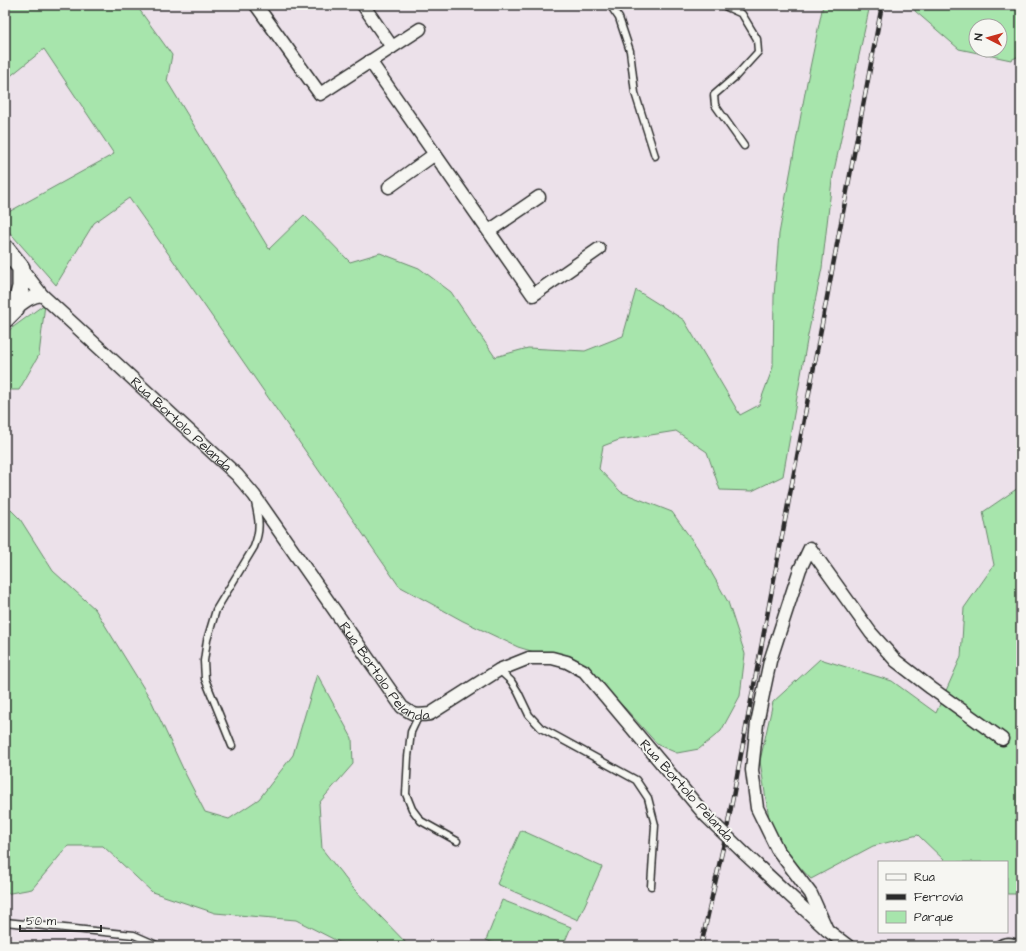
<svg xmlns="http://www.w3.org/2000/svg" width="1026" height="951" font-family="'Architects Daughter',sans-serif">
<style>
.green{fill:#a7e5ac;stroke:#69886c;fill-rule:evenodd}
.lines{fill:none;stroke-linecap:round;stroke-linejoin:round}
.lane-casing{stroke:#2b2b2b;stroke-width:9}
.street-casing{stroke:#2b2b2b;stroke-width:15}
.secondary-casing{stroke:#2b2b2b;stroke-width:20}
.lane{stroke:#f6f6f2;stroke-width:6}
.street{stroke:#f6f6f2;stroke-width:12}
.secondary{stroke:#f6f6f2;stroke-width:17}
.rail-casing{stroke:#2b2b2b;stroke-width:4.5}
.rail{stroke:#f6f6f2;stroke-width:3;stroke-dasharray:9;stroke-linecap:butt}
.street-bridge-casing{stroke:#2b2b2b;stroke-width:15;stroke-linecap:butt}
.street-bridge{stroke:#f6f6f2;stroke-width:12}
.labels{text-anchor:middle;stroke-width:4;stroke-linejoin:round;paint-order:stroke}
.street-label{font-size:14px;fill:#2b2b2b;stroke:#f6f6f2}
</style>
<rect width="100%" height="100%" fill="#ece1ea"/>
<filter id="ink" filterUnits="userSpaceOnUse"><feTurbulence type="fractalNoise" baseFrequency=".025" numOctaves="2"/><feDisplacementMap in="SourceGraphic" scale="8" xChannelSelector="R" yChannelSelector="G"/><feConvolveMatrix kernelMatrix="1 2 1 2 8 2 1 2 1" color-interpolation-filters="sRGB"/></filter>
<g filter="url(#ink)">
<g class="green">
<polygon points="5,5 136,5 172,55 167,81 269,249 304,215 350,262 380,253 419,268 451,292 495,357 528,348 585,351 623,336 636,290 684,320 740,415 759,405 773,367 774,296 779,234 807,82 823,5 870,5 832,180 822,268 808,335 783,476 752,491 720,490 707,452 676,431 619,440 603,446 599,469 621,492 672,512 697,547 728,602 745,654 740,696 721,731 699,749 677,753 658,745 625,708 586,668 518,647 463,621 399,586 170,256 129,198 94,223 56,285 5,227 5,214 114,154 44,49 8,78 5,75"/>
<path d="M914 5H1021V55L1011 60 959 49 915 11ZM976 26H1000V50H976Z"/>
<polygon points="45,304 39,355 19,390 5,390 5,333"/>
<polygon points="1021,486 1021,894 1007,894 1007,862 946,862 918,835 873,846 811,879 793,860 771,831 760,761 773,702 820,659 892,681 936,713 961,657 964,608 994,565 983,512"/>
<polygon points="5,504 20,519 53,571 95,609 151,700 186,775 205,812 229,819 259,799 293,755 317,674 352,738 353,764 319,803 322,849 353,888 409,946 347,946 296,920 215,913 152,892 103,846 68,846 32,889 5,894"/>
<polygon points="521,830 602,867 578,920 497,884"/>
<polygon points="502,900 571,927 563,946 501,946 486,940"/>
</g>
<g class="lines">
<g class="lane-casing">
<g id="lane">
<polyline points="610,5 619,18 630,51 635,93 655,156"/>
<polyline points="722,5 742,14 757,39 758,52 736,76 714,95 715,105 744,146"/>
<polyline points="499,670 511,681 518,692 529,715 541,728 636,780 648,798 655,825 651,886"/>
<polyline points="419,715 411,732 408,757 406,794 412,809 421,821 457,841"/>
<path d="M232 746 205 679 204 661 207 640 216 610 254 547C261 529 259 520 255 502"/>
<polyline points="5,922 134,935 159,946"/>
<path d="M996 946C1004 939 1012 940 1021 945"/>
</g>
</g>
<g class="street-casing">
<g id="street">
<polyline points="256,5 320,94 420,29"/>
<polyline points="363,5 392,47"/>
<polyline points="370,61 533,295 599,249"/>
<polyline points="389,187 435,154"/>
<polyline points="489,231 539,197"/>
<path id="s1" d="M21 268 42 295 237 475 254 495 402 707C414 715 415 716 430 714L499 670 529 658H552L567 662 584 671 705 815"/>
<path d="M15 309C24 302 31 296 42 295"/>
<polyline points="744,853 827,930 848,946"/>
<polyline points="827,930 811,894 777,849 757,808 752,770 757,723 770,661 800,569 810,548 871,633 896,661 931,688 1002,739"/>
</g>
</g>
<g class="secondary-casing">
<polyline id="secondary" points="5,248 21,268 21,287 15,309 5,319"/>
</g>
<use href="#lane" class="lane"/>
<use href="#street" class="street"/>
<use href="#secondary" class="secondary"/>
<g class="rail-casing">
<polyline id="rail" points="701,946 726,834 882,5"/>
</g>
<use href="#rail" class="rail"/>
<g class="street-bridge-casing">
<polyline id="street-bridge" points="705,815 744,853"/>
</g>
<use href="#street-bridge" class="street-bridge"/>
</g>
</g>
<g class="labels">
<g class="street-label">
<text dy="5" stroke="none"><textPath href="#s1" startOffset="224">Rua Bortolo Pelanda</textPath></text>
<text dy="5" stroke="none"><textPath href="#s1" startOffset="548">Rua Bortolo Pelanda</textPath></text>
<text transform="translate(687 790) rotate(48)" y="5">Rua Bortolo Pelanda</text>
</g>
</g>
<rect width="1026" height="951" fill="none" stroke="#f6f6f2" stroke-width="20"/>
<rect x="10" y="10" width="1006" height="931" fill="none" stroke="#2b2b2b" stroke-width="1.5" filter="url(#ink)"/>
<rect x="878" y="861" width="130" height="72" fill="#f6f6f2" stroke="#a5a5a2"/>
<rect x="886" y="874" width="20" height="6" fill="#f6f6f2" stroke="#a5a5a2"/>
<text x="914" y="881" font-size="12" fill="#2b2b2b">Rua</text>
<rect x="886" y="894" width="20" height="6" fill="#2b2b2b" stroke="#a5a5a2"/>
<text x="914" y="901" font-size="12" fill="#2b2b2b">Ferrovia</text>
<rect x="886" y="911" width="20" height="12" fill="#a7e5ac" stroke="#a5a5a2"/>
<text x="914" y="921" font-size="12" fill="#2b2b2b">Parque</text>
<g transform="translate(988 38) rotate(276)"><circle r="19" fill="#f6f6f2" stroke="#a5a5a2"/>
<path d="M0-3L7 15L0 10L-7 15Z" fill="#c8321e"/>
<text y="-6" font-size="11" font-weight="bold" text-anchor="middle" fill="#2b2b2b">N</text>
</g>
<path d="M20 925v6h81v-6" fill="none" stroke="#2b2b2b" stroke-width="2"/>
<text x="26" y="925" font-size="12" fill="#2b2b2b" stroke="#f6f6f2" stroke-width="3" paint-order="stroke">50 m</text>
</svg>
